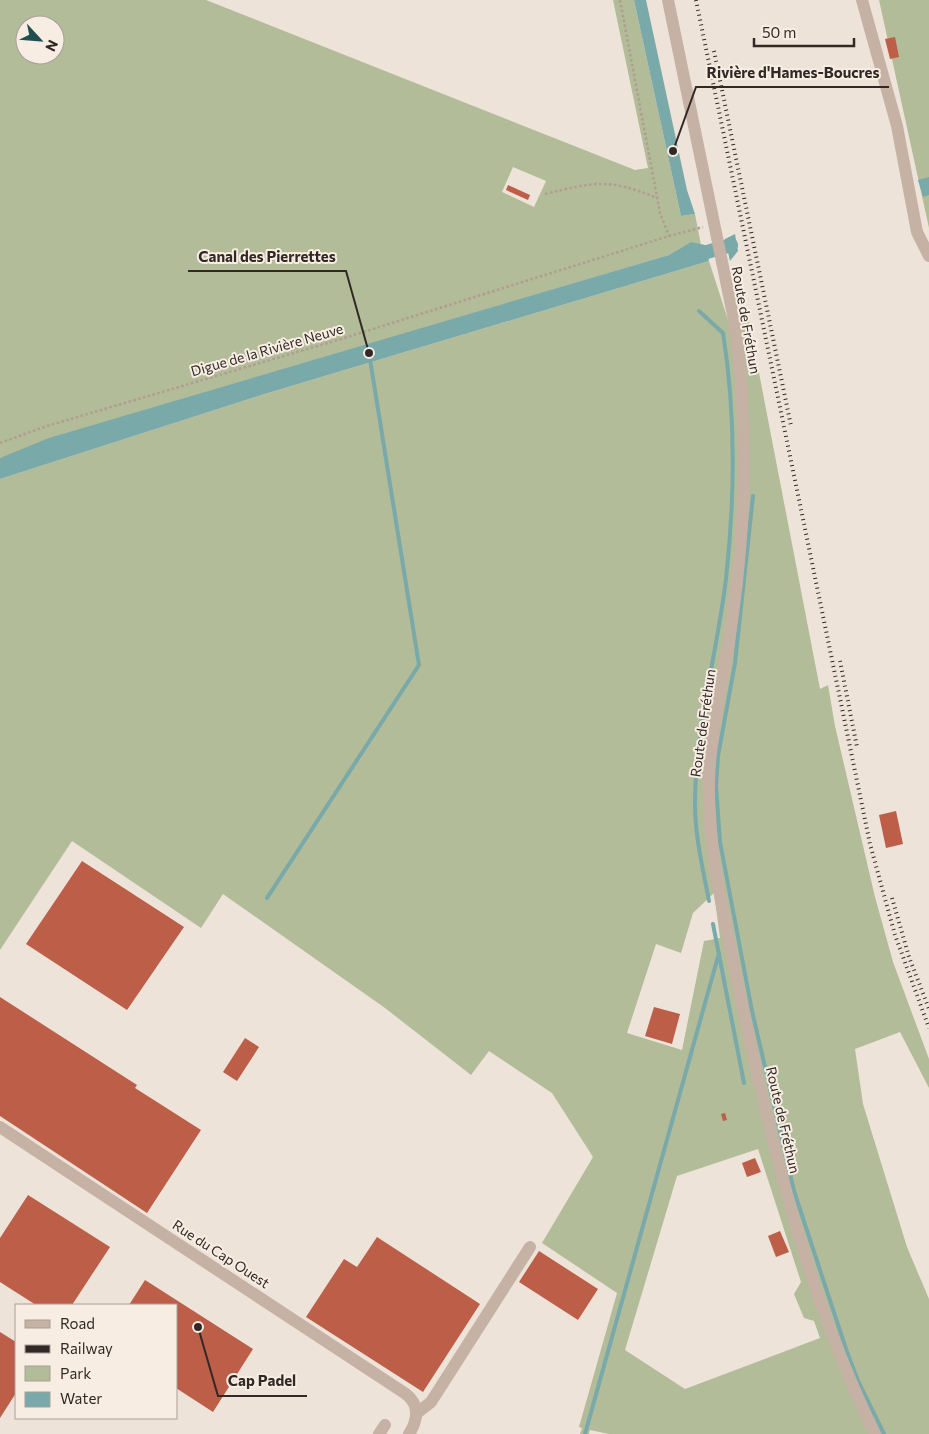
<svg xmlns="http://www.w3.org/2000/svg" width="929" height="1434" font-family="Commissioner,sans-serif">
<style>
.green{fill:#b2bc99;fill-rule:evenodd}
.water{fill:#79a9a9}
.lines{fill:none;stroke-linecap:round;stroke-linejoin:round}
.stream{stroke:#79a9a9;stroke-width:4}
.canal{stroke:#79a9a9;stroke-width:14}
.building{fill:#bc5e48}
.path{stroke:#b19c90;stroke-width:2.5;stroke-dasharray:2.5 2.5;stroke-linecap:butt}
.minor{stroke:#c5b2a5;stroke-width:12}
.rail{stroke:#322926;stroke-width:4;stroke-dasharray:1 4;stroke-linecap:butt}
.labels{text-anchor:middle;stroke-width:4;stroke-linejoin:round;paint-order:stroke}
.street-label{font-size:14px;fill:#322926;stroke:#f7ede3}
.leader{fill:none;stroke:#322926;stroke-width:2}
.callout-dot{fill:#322926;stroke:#f7ede3;stroke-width:2}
.callout-label{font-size:15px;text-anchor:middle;font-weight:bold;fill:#322926;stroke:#f7ede3;stroke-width:4;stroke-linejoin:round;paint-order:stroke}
</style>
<rect width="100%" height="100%" fill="#eee3d8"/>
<g class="green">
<path d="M0 0H206L635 170 648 168 613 0H634L681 216 695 214 701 245C687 241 681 249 669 255L260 377 0 458ZM25 25H55V55H25ZM513 167 546 181 534 207 502 192Z"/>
<polygon points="879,0 929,0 929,228"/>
<path d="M709 261 729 323 749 321 820 689 828 685 835 726 875 897 893 962 929 1059V1088L900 1032 855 1049 863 1104 907 1247 929 1299V1434H609L590 1430 589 1434H580L582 1428 579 1427 617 1293 542 1243 593 1157 552 1093 489 1051 471 1075 385 1008 223 894 201 928 72 841 0 950V479L268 393ZM714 893 720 938 704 941 682 1050 627 1033 656 944 681 953 693 913ZM758 1149 801 1282 794 1294 804 1318 814 1321 820 1338 685 1389 625 1350 677 1176Z"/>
</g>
<g class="water">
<polygon points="634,0 646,0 687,190 695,214 681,216"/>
<polygon points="929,177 929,195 923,197 918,180"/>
<polygon points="735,234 738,251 730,261 725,239"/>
<polygon points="691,242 705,245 709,261 268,393 0,479 0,458 49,438 669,255"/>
</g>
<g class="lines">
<g class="stream">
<path d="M699 311 723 333C736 414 735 497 726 579 717 654 695 728 695 804 695 837 703 869 709 901"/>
<polyline points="753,496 735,663 718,756 716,786 720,842 752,1011 794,1191 847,1352 858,1381 884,1434"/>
<polyline points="267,898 419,665 370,359"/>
<polyline points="713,924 744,1083"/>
<polyline points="585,1434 719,953"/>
</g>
<polyline class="canal" points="690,257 731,245"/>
</g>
<g class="building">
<polygon points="895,37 899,57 890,59 885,39"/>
<polygon points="508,185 530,195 528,200 506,190"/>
<polygon points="896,811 903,844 886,848 879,815"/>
<polygon points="82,861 184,927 127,1010 26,944"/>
<polygon points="0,997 137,1085 135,1088 201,1130 147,1213 0,1116"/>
<polygon points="654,1007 680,1014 672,1044 645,1036"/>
<polygon points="245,1038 259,1047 237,1081 223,1072"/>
<polygon points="725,1113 727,1120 723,1121 721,1114"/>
<polygon points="755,1158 761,1172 747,1177 742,1163"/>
<polygon points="28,1195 110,1247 72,1305 36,1305 0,1282 0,1238"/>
<polygon points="780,1231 789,1252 776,1257 768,1236"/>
<polygon points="377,1237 480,1304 423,1392 306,1317 344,1259 357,1267"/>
<polygon points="539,1251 598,1289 578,1320 519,1282"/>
<polygon points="145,1280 253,1349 213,1412 176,1388 176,1305 129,1305"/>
<polygon points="0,1332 16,1342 16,1393 0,1418"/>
</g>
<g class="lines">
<g class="path">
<polyline points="620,0 660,213 669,236"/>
<path d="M545 194C594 182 609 178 657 198"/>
<polyline points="0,443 47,426 341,339 669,236 703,227"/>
</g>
<g class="minor">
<path d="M668 0 734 320C748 417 747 508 734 606 727 664 711 722 709 781 707 850 725 919 738 985 770 1139 806 1293 875 1434"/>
<polyline points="862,0 897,126 917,232 929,256"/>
<path d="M0 1127 406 1394C420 1405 418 1420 409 1434"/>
<polyline points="417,1413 431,1402 530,1247"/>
<polyline points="379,1434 385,1425"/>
</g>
<g class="rail">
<polyline points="696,0 870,844 895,935 929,1028"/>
<polyline points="714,51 791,426"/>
<polyline points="840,661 857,747"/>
<polyline points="892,898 909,957 929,1009"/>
</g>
</g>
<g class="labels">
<g class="street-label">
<text transform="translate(746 320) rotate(80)" y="5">Route de Fréthun</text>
<text transform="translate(267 350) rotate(-16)" y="5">Digue de la Rivière Neuve</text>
<text transform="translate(703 723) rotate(-82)" y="5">Route de Fréthun</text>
<text transform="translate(783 1120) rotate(77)" y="5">Route de Fréthun</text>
<text transform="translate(221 1254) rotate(33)" y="5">Rue du Cap Ouest</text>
</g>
</g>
<path class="leader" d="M673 151L696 87H889M369 353L346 271H188M198 1327L218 1396H307"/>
<g class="callout-dot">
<circle cx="673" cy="151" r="5"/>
<circle cx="369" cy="353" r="5"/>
<circle cx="198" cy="1327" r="5"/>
</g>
<g class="callout-label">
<text x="793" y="78">Rivière d'Hames-Boucres</text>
<text x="267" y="262">Canal des Pierrettes</text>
<text x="262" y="1386">Cap Padel</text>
</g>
<rect x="15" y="1304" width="162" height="115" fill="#f7ede3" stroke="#a89f97"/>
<rect x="25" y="1320" width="25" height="8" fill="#c5b2a5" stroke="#a89f97"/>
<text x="60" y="1329" font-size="15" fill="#322926">Road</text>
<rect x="25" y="1345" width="25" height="8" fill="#322926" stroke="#a89f97"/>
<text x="60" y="1354" font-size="15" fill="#322926">Railway</text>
<rect x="25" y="1366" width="25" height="15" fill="#b2bc99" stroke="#a89f97"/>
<text x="60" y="1379" font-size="15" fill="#322926">Park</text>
<rect x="25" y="1392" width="25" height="15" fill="#79a9a9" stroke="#a89f97"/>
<text x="60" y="1404" font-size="15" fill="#322926">Water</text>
<g transform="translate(40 40) rotate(116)"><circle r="24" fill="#f7ede3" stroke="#a89f97"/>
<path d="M0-4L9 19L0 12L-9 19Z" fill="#1f4f50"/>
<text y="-8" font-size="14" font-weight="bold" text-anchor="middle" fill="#322926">N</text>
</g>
<path d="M754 38v8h100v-8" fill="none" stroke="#322926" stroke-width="2.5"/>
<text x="762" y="38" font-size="15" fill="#322926" stroke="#f7ede3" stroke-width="4" paint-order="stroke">50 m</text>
</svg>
